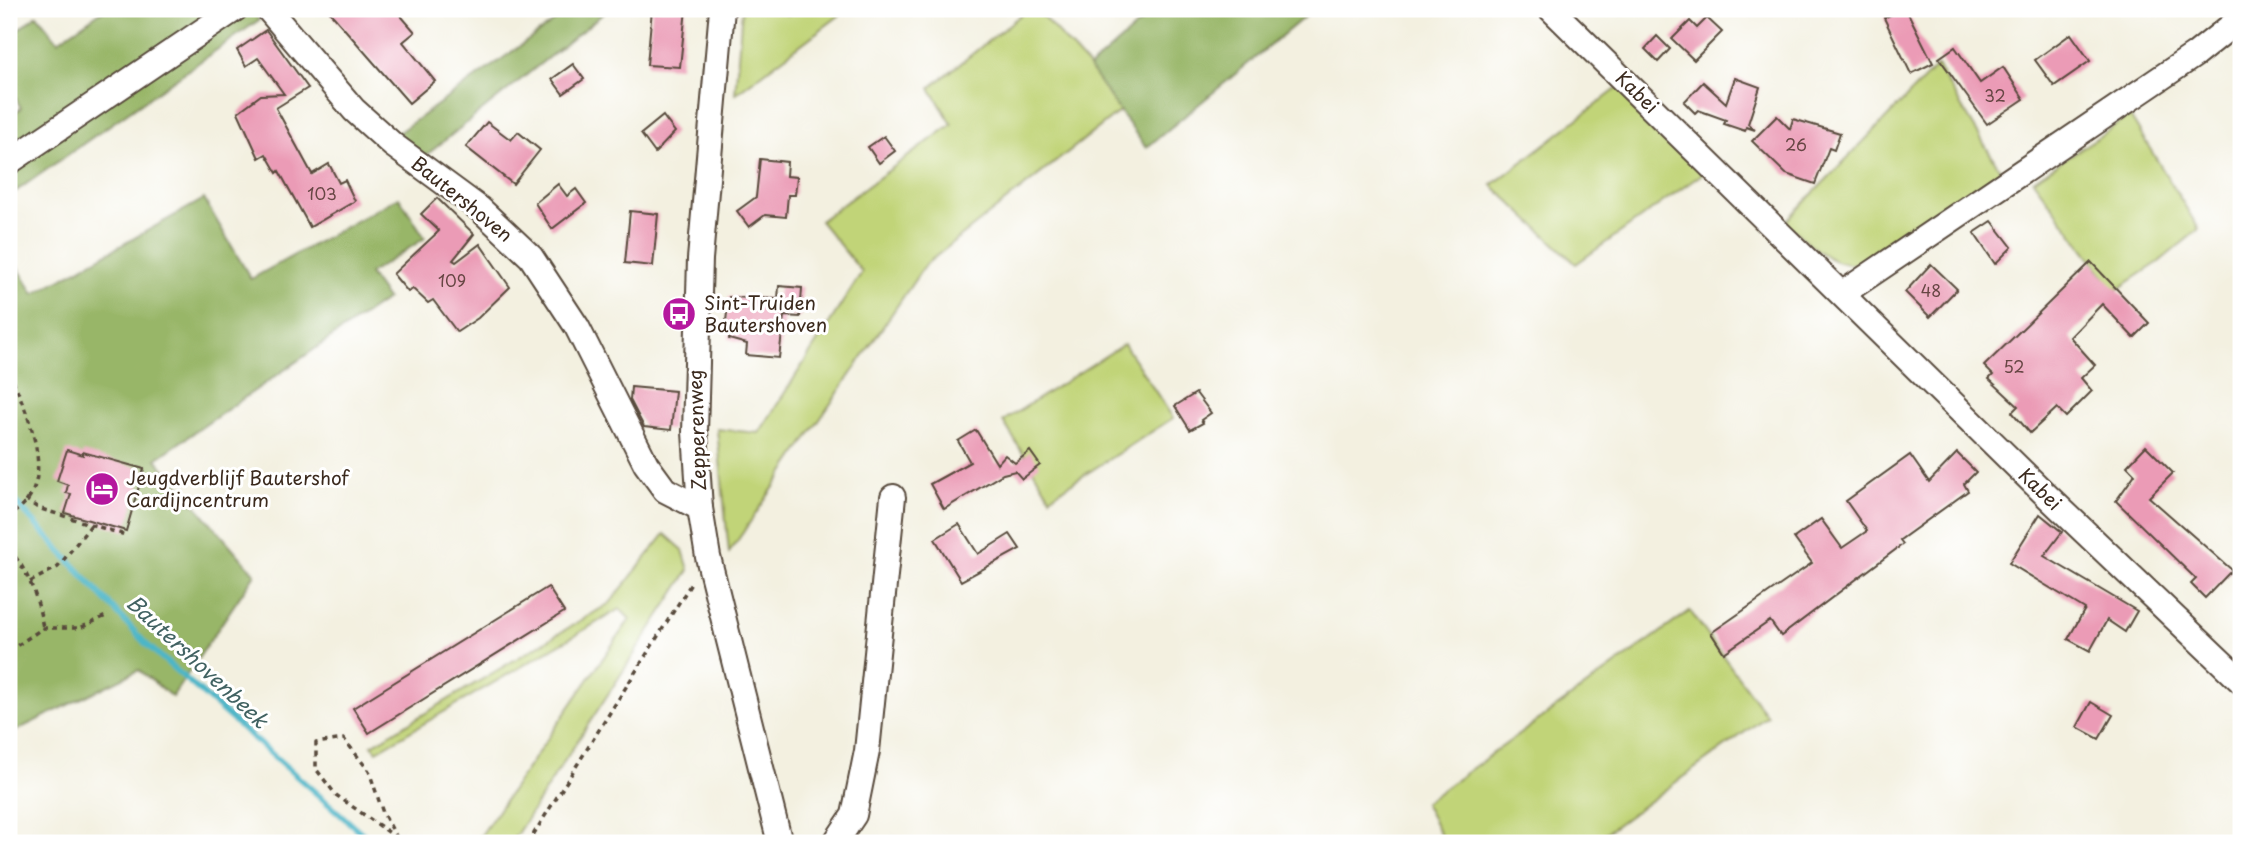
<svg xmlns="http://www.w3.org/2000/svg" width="2250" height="852" font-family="'Playpen Sans',sans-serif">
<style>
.green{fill:#c1d478;stroke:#7e7f4b;stroke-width:2}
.forest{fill:#98b668;stroke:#6a7043;stroke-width:2}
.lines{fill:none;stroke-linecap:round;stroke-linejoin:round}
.stream{stroke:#4bb6c8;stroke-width:6}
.building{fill:#eb9bb6}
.minor-casing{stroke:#57483b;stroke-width:28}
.path{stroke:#57483b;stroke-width:3.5;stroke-dasharray:5 5;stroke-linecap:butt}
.minor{stroke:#fff;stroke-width:24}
.labels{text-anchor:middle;stroke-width:6;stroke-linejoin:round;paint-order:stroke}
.number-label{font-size:16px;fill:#674644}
.street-label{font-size:19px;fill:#3b2a1e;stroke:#fff}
.poi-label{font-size:19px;fill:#3b2a1e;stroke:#fff;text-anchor:start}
.water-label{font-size:21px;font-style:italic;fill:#416262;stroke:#fff}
</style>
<rect width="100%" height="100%" fill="#fff"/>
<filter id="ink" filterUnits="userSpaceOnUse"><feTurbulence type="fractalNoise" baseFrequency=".0143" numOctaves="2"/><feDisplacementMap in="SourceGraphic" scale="14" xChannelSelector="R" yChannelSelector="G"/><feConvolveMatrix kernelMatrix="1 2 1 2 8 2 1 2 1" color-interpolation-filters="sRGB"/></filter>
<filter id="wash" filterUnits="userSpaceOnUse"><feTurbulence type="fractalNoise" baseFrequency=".00686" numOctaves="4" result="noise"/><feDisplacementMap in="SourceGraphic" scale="28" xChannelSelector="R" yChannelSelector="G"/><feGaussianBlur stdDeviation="1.57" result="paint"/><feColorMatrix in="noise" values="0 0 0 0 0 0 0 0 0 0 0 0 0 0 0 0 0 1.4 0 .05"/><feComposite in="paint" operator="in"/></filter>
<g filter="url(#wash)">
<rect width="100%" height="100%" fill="#f3f0e0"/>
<g class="green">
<polygon points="742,9 784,9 787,15 795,9 848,9 735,94"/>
<polygon points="1028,9 1036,9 1089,67 1120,111 925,265 729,553 717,429 759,433 862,272 820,221 952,124 930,88"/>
<path d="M1937 66 2002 173 1865 263C1831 271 1808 242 1785 222Z"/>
<polygon points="1619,87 1705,172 1576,264 1492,185"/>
<polygon points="2130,116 2199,229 2159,262 2115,291 2033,180"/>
<polygon points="1124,344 1173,418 1050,497 1003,421"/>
<polygon points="665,534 683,550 689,570 511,843 477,841 630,619 620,609 377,751 372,745 610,603"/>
<polygon points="1690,611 1767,716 1592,843 1445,843 1424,803"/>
</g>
<g class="forest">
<polygon points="105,9 251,9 259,20 9,196 9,133 17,128 10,117 21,108 9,86 9,37 37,15 58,41"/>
<polygon points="572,9 601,9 604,13 424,157 395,135"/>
<polygon points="1156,9 1314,9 1146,148 1089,68"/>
<polygon points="399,197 425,238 369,274 387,299 156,459 255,574 172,697 139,670 9,734 9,253 34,294 204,199 251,279"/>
</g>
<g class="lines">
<polyline class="stream" points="9,495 146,644 373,843"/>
</g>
<g id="blocks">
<g class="building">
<polygon points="327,9 395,9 415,32 403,42 435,81 409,103"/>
<polygon points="652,9 686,9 680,67 647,65"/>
<polygon points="1902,9 1906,9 1933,63 1911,74 1884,18"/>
<polygon points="1707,18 1722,32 1694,60 1672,39 1690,21 1697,28"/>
<polygon points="266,30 308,88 276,108 312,174 329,164 339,183 345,180 355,201 310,227 279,171 277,173 266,154 259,158 238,112 261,95 284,94 258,58 246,66 237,50"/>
<polygon points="2071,34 2090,61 2054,86 2035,60"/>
<polygon points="1657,36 1670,49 1658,62 1645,49"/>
<polygon points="1955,47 1980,83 2003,67 2024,99 1987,124 1939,58"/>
<polygon points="573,64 584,79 563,94 552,79"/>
<polygon points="1735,78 1760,87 1748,124 1755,130 1746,127 1745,131 1724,124 1726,120 1698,110 1695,113 1684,102 1703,82 1726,103"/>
<polygon points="663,116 675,132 655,153 641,134"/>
<polygon points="1777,116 1790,129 1793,119 1840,133 1834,150 1829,148 1815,184 1786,174 1752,141"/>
<polygon points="487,122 511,140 518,132 540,150 513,184 466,147"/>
<polygon points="884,136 895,151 879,163 868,147"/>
<polygon points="760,159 787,162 786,176 797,177 795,195 788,195 786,217 765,215 749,227 737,211 756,197"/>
<polygon points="558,184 567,196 576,189 586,203 552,229 535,203"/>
<polygon points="437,198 474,234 453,260 456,262 480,244 510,287 478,318 457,332 433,300 428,303 413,289 408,292 393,274 439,231 421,214"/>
<polygon points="630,211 658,214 653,266 625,263"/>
<polygon points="1992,221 2012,247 1995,264 1974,233"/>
<polygon points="2091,262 2149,323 2134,338 2102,304 2070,337 2095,365 2081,378 2092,391 2066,417 2057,408 2030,433 2012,412 2018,406 1989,379 1993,375 1984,366"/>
<polygon points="1931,264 1957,289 1930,317 1905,292"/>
<polygon points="779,286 802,288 800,317 784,316 779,358 746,355 747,344 729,339 730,330 725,329 729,297 778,299"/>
<polygon points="631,387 675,391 671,430 644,427 630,400"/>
<polygon points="1196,393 1211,413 1201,420 1203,423 1190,430 1175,406"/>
<polygon points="976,430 997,464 1005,455 1015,463 1030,451 1040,465 1022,479 1015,471 1003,474 944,509 930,484 970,462 958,441"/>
<polygon points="2146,446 2173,473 2149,497 2232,570 2205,598 2191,584 2196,579 2116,501 2135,474 2127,466"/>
<polygon points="67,450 83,455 83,452 144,469 126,531 65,513 71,494 66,493 68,485 57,481"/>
<polygon points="1957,453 1976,472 1964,484 1968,491 1900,540 1903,544 1781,636 1770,621 1724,653 1711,633 1812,563 1794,538 1821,519 1842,548 1867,531 1846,501 1910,455 1929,482"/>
<polygon points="2040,514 2062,532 2044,556 2137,611 2125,632 2107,620 2090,651 2068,639 2085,609 2009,563"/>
<polygon points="959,524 978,554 1010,534 1020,549 961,581 935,539"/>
<polygon points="548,587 564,612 369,733 353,708"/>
<polygon points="2091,702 2113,715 2099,739 2077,727"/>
</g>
</g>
</g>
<g filter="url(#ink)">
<use href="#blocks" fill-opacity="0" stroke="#57483b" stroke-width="2"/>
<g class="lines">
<g class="minor-casing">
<g id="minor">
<polyline points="268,9 354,110 393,145 480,209 531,257 577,327 646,464 665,490 700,508"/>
<polyline points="722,9 700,259 695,432 700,508 708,557 780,843"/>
<polyline points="1551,9 2044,493 2241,681"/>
<polyline points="9,162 235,9"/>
<polyline points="1843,293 2196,54 2241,18"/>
<polyline points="835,843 854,815 867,751 893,497"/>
</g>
</g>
<g class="path">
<path d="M9 371C26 411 64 487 9 515"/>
<polyline points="25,499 38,508 125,535"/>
<path d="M9 549C29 572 38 598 43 628"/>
<polyline points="30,582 58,567 91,525"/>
<polyline points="9,651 43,628 80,628 108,615"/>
<polyline points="397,838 336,795 316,769 316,743 344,739 369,771 383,813 400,843"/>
<polyline points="528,843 692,582"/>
</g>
<use href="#minor" class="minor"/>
</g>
</g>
<defs>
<g id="bus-disc" transform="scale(1.75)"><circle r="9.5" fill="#b5179e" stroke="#fff"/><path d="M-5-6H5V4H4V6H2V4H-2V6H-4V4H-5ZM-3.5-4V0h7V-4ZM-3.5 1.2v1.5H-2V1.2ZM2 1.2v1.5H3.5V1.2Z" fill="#fff"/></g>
<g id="hotel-disc" transform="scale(1.75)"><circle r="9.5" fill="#b5179e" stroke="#fff"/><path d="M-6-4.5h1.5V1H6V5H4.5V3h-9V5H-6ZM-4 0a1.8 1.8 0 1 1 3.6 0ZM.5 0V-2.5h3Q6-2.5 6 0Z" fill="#fff"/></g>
</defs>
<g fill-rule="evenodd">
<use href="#bus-disc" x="679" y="314"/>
<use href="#hotel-disc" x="102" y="489"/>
</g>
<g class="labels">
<g class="number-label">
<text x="1995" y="102">32</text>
<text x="1796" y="151">26</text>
<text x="322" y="200">103</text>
<text x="452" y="287">109</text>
<text x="1931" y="297">48</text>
<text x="2014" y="373">52</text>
</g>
<g class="street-label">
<text transform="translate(1637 92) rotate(44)" y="7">Kabei</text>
<text transform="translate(462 199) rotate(39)" y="7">Bautershoven</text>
<text transform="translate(697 430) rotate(-92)" y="7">Zepperenweg</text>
<text transform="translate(2040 489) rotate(44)" y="7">Kabei</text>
</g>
<g class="poi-label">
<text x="704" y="310">Sint-Truiden<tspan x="704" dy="22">Bautershoven</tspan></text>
<text x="126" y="485">Jeugdverblijf Bautershof<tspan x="126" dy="22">Cardijncentrum</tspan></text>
</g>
<g class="water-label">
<text transform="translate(197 662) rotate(43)" y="7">Bautershovenbeek</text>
</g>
</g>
<rect width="2250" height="852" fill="none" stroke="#fff" stroke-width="35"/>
</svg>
